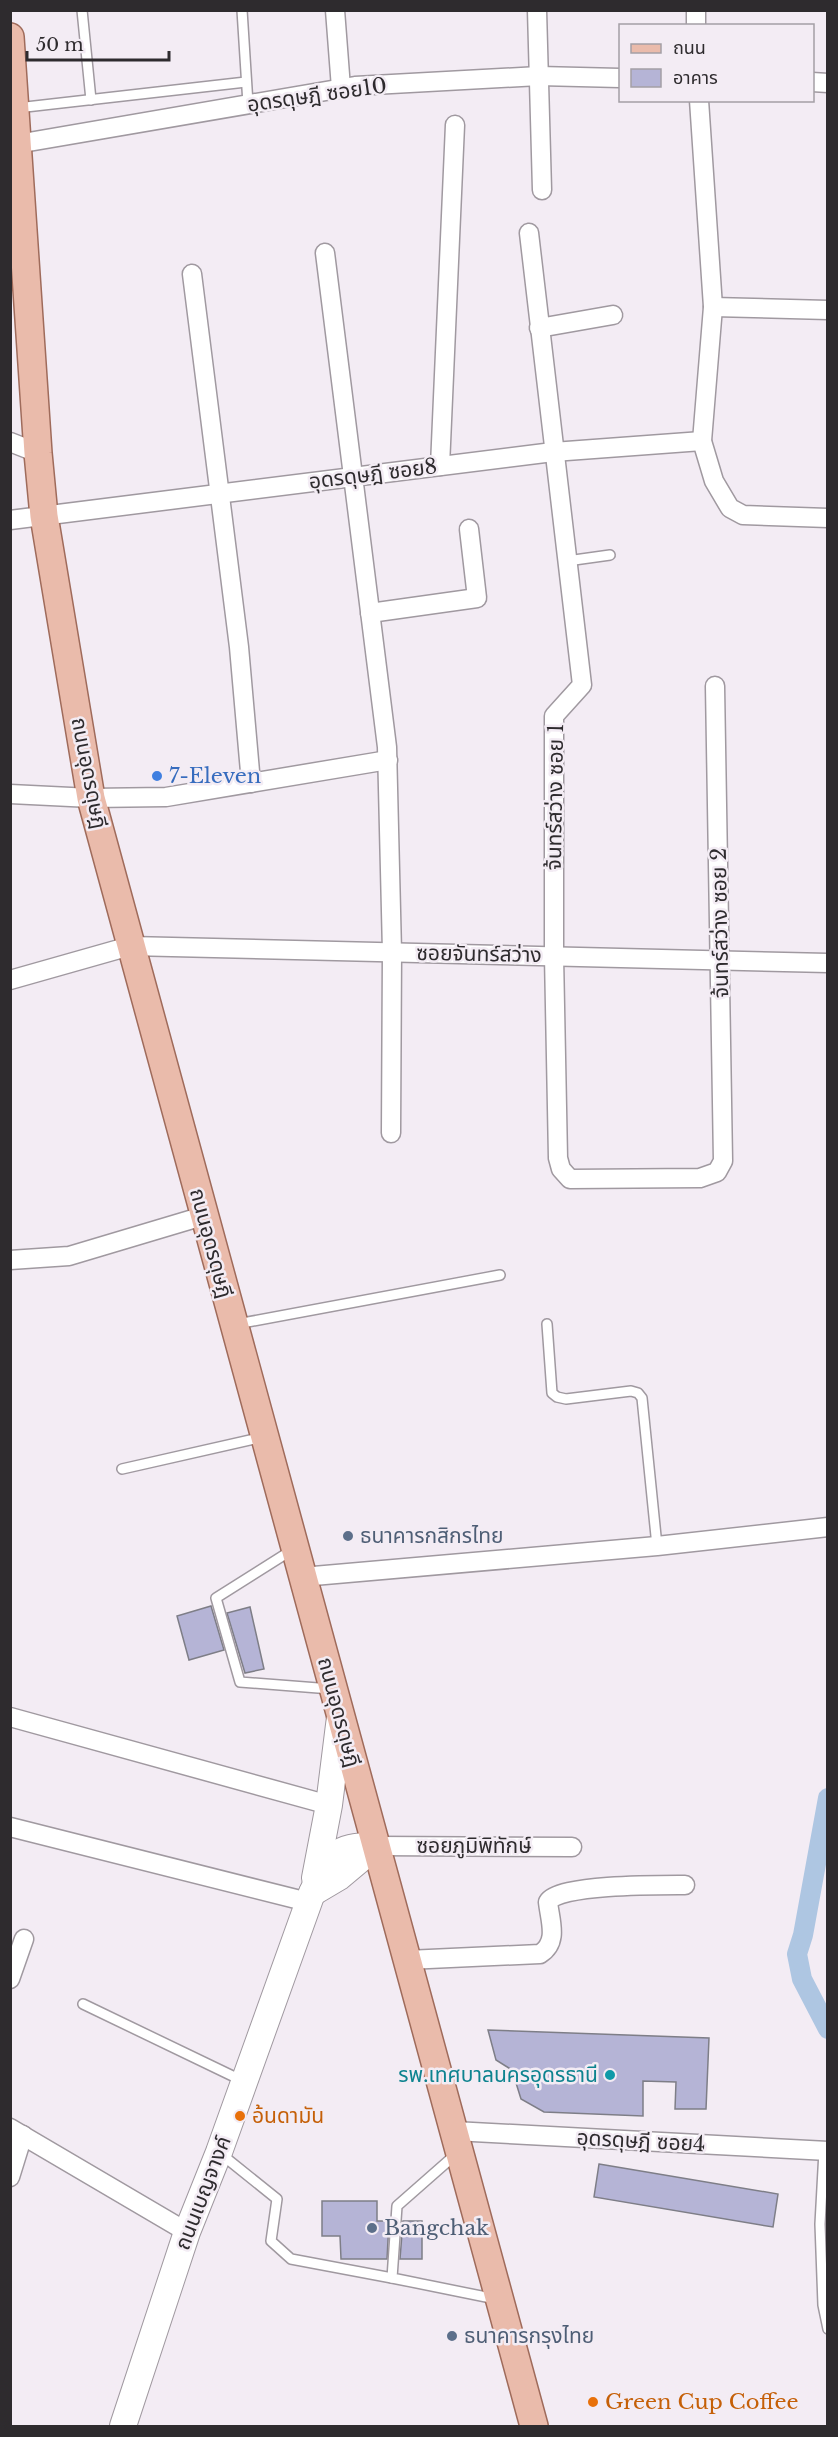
<svg xmlns="http://www.w3.org/2000/svg" width="838" height="2437" font-family="'Libre Baskerville','Noto Sans Thai',serif">
<style>
.lines{fill:none;stroke-linecap:round;stroke-linejoin:round}
.canal{stroke:#aec6e2;stroke-width:20}
.building{fill:#b5b4d6;stroke:#7e7e87;stroke-width:1.5}
.lane-casing{stroke:#a099a0;stroke-width:12}
.street-casing{stroke:#a099a0;stroke-width:21}
.secondary-casing{stroke:#a099a0;stroke-width:28}
.primary-casing{stroke:#9f6b5b;stroke-width:30}
.lane{stroke:#fff;stroke-width:9}
.street{stroke:#fff;stroke-width:18}
.secondary{stroke:#fff;stroke-width:26}
.primary{stroke:#eabbab;stroke-width:27}
.shop-dot{fill:#3f7fe0;stroke:#f3ecf4;stroke-width:2}
.service-dot{fill:#5c6f8a;stroke:#f3ecf4;stroke-width:2}
.culture-dot{fill:#0f9aa8;stroke:#f3ecf4;stroke-width:2}
.food-dot{fill:#e8710a;stroke:#f3ecf4;stroke-width:2}
.labels{text-anchor:middle;stroke-width:5;stroke-linejoin:round;paint-order:stroke}
.street-label{font-size:21px;fill:#2e2b2e;stroke:#f3ecf4}
.shop-label{font-size:21px;fill:#366cbe;stroke:#f3ecf4;text-anchor:start}
.service-label{font-size:21px;fill:#4e5e75;stroke:#f3ecf4;text-anchor:start}
.culture-label{font-size:21px;fill:#0d838f;stroke:#f3ecf4;text-anchor:end}
.food-label{font-size:21px;fill:#c56008;stroke:#f3ecf4;text-anchor:start}
</style>
<rect width="100%" height="100%" fill="#f3ecf4"/>
<g class="lines">
<polyline class="canal" points="828,1798 803,1935 797,1954 802,1979 828,2029"/>
</g>
<g class="building">
<polygon points="211,1606 224,1650 189,1660 177,1616"/>
<polygon points="250,1607 264,1669 245,1673 227,1613"/>
<polygon points="488,2030 709,2038 706,2109 675,2109 676,2082 643,2081 643,2116 544,2112 521,2099 512,2070 496,2060"/>
<polygon points="599,2164 778,2194 773,2227 594,2197"/>
<polygon points="322,2201 377,2201 377,2221 389,2221 387,2259 341,2259 340,2236 322,2236"/>
<polygon points="403,2221 422,2221 422,2259 400,2259"/>
</g>
<g class="lines">
<g class="lane-casing">
<g id="lane">
<polyline points="82,10 91,100"/>
<polyline points="242,10 248,104"/>
<polyline points="17,108 246,82"/>
<polyline points="567,561 610,555"/>
<polyline points="237,1324 500,1275"/>
<polyline points="547,1324 552,1393 557,1397 566,1399 631,1391 638,1393 642,1398 657,1546"/>
<polyline points="122,1469 263,1437"/>
<polyline points="292,1550 216,1598 240,1682 331,1689"/>
<polyline points="83,2004 243,2081"/>
<polyline points="824,2151 820,2224 823,2305 828,2329"/>
<polyline points="221,2154 277,2199 271,2241 291,2259 392,2278"/>
<polyline points="455,2155 397,2206 392,2278 496,2299"/>
</g>
</g>
<g class="street-casing">
<g id="street">
<polyline points="335,10 341,88"/>
<polyline points="537,10 542,190"/>
<polyline points="696,10 696,26"/>
<polyline points="812,82 828,83"/>
<polyline points="699,100 713,307 702,441 714,481 730,508 743,515 828,518"/>
<polyline points="17,144 355,86 539,76 620,78"/>
<polyline points="529,233 582,685 554,716 554,956 558,1158 561,1169 570,1179 700,1178 717,1172 723,1161 715,686"/>
<polyline points="325,253 387,747 392,952 391,1133"/>
<polyline points="192,274 239,647 251,783"/>
<polyline points="713,307 828,310"/>
<polyline points="539,328 613,315"/>
<polyline points="10,442 38,453"/>
<polyline points="440,466 455,125"/>
<polyline points="10,520 553,452 702,441"/>
<polyline points="370,613 477,598 469,529"/>
<polyline points="10,794 91,798 166,797 388,760"/>
<polyline points="10,980 130,946 828,963"/>
<polyline points="10,1260 69,1256 203,1216"/>
<polyline points="302,1577 657,1546 828,1527"/>
<polyline points="10,1717 329,1805"/>
<polyline points="10,1827 308,1902"/>
<polyline points="376,1846 572,1847"/>
<path d="M407 1960 540 1954C559 1942 550 1921 548 1902 558 1884 662 1885 685 1885"/>
<polyline points="10,1979 24,1939"/>
<polyline points="10,2128 187,2232"/>
<polyline points="454,2131 828,2151"/>
<polyline points="10,2177 23,2135"/>
</g>
</g>
<g class="secondary-casing">
<g id="secondary">
<polyline points="315,1878 329,1805 340,1717"/>
<polyline points="312,1893 339,1877 376,1846"/>
<path d="M123 2426 187 2232 219 2152 312 1893C328 1857 334 1845 376 1846"/>
</g>
</g>
<g class="primary-casing">
<polyline id="primary" points="10,37 38,453 44,516 91,798 534,2426"/>
</g>
<use href="#lane" class="lane"/>
<use href="#street" class="street"/>
<use href="#secondary" class="secondary"/>
<use href="#primary" class="primary"/>
</g>
<circle class="shop-dot" cx="157" cy="776" r="6"/>
<g class="service-dot">
<circle cx="348" cy="1536" r="6"/>
<circle cx="372" cy="2228" r="6"/>
<circle cx="452" cy="2336" r="6"/>
</g>
<circle class="culture-dot" cx="610" cy="2075" r="6"/>
<g class="food-dot">
<circle cx="240" cy="2116" r="6"/>
<circle cx="593" cy="2402" r="6"/>
</g>
<g class="labels">
<g class="street-label">
<text transform="translate(317 95) rotate(-8)" y="7">อุดรดุษฎี ซอย10</text>
<text transform="translate(373 474) rotate(-7)" y="7">อุดรดุษฎี ซอย8</text>
<text transform="translate(89 773) rotate(79)" y="7">ถนนอุดรดุษฎี</text>
<text transform="translate(555 797) rotate(-89)" y="7">จ้นทร์สว่าง ซอย 1</text>
<text transform="translate(720 923) rotate(-91)" y="7">จ้นทร์สว่าง ซอย 2</text>
<text transform="translate(479 954) rotate(1)" y="7">ซอยจันทร์สว่าง</text>
<text transform="translate(211 1243) rotate(75)" y="7">ถนนอุดรดุษฎี</text>
<text transform="translate(339 1712) rotate(75)" y="7">ถนนอุดรดุษฎี</text>
<text x="474" y="1853">ซอยภูมิพิทักษ์</text>
<text transform="translate(641 2141) rotate(3)" y="7">อุดรดุษฎี ซอย4</text>
<text transform="translate(203 2193) rotate(-69)" y="7">ถนนเบญจางค์</text>
</g>
<g class="shop-label">
<text x="169" y="783">7-Eleven</text>
</g>
<g class="service-label">
<text x="360" y="1543">ธนาคารกสิกรไทย</text>
<text x="384" y="2235">Bangchak</text>
<text x="464" y="2343">ธนาคารกรุงไทย</text>
</g>
<g class="culture-label">
<text x="598" y="2082">รพ.เทศบาลนครอุดรธานี</text>
</g>
<g class="food-label">
<text x="252" y="2123">อ้นดามัน</text>
<text x="605" y="2409">Green Cup Coffee</text>
</g>
</g>
<rect width="838" height="2437" fill="none" stroke="#2e2b2e" stroke-width="24"/>
<rect x="619" y="24" width="195" height="78" fill="#f3ecf4" stroke="#a49fa5" stroke-width="1.5"/>
<rect x="631" y="44" width="30" height="9" fill="#eabbab" stroke="#a49fa5" stroke-width="1.5"/>
<text x="673" y="54" font-size="18" fill="#2e2b2e">ถนน</text>
<rect x="631" y="69" width="30" height="18" fill="#b5b4d6" stroke="#a49fa5" stroke-width="1.5"/>
<text x="673" y="84" font-size="18" fill="#2e2b2e">อาคาร</text>
<path d="M27 51v9h142v-9" fill="none" stroke="#2e2b2e" stroke-width="3"/>
<text x="36" y="51" font-size="18" fill="#2e2b2e" stroke="#f3ecf4" stroke-width="4.5" paint-order="stroke">50 m</text>
</svg>
